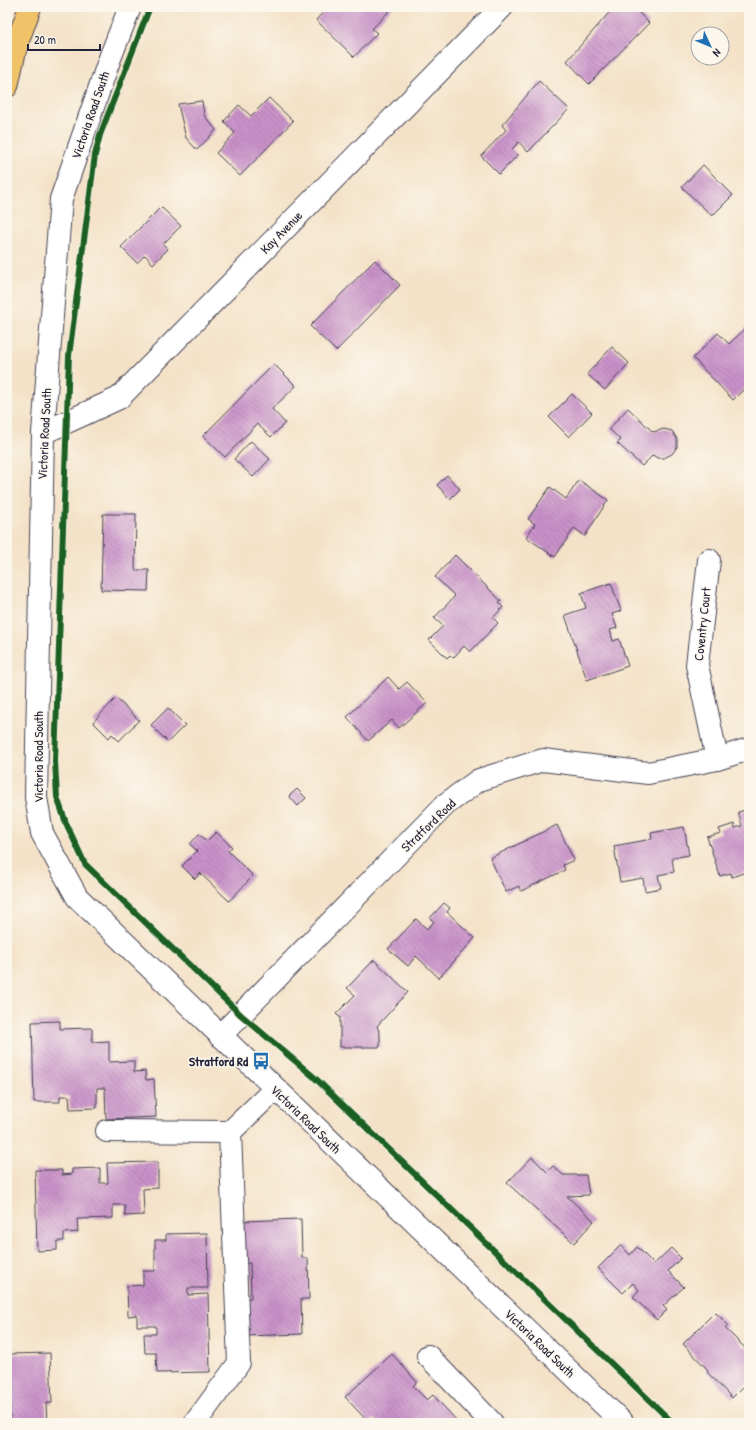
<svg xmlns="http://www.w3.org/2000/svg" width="756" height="1430" font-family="'Patrick Hand',sans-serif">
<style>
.building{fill:url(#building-back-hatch)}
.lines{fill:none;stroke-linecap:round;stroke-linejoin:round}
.minor-casing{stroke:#423f50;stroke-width:24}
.highway-casing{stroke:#423f50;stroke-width:24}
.minor{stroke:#fff;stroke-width:22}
.highway{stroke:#f1c369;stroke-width:22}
.cycleway-casing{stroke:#fbf7ec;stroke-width:8}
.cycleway{stroke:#1b5e20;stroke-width:6}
.labels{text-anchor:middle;stroke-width:3;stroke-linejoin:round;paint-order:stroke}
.street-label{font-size:13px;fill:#22223b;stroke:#fbf7ec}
.poi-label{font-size:13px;font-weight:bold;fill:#22223b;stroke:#fbf7ec;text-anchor:end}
</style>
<defs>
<pattern id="building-back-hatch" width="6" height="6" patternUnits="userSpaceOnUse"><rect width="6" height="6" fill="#c992c9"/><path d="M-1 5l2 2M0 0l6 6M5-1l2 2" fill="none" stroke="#a377a4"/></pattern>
</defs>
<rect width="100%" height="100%" fill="#fbf7ec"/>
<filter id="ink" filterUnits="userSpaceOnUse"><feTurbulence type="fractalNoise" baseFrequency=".025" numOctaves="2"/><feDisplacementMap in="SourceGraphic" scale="8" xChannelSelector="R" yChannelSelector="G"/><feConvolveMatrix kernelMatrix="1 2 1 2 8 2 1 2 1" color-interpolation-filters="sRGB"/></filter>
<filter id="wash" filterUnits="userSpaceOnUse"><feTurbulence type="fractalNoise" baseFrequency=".012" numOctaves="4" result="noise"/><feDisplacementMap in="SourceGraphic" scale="16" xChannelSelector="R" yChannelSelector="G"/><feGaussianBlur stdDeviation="0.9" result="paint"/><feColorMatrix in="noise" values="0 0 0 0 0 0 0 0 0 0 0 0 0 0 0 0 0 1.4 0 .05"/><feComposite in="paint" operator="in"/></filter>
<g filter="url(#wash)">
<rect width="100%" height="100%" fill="#f4e2c8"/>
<g id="blocks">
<g class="building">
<polygon points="328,7 393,7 372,29 377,33 354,57 316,20"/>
<polygon points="614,7 633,7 649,23 589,84 567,61"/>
<polygon points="539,81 569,109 528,152 519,142 512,149 518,155 499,174 481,156 506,130 502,125"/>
<polygon points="269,98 293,121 240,176 216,153 235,133 224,121 239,105 251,116"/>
<polygon points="202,101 204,115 216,130 197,150 186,138 178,104"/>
<polygon points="703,165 733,195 712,216 682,187"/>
<polygon points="161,207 181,226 163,244 168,249 153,264 145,255 137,263 121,247"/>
<polygon points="375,260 400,285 336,351 310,326"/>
<polygon points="749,325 749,384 733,400 693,358 718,333 729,344"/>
<polygon points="612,347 629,363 605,390 587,374"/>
<polygon points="274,364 296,386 272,409 285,423 271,437 257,424 225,457 203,436"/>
<polygon points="572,394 592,413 569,437 549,417"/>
<polygon points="628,408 653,432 664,429 672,431 677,439 677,447 672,454 664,458 657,458 653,455 642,466 617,443 621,440 609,429"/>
<polygon points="251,441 270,459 253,477 234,459"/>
<polygon points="447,475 460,489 450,499 437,485"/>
<polygon points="579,480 608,500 585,536 574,528 555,557 526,537 535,524 528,519 550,487 566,499"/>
<polygon points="103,514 136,514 135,570 149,570 148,591 101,590"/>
<polygon points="455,555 501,601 499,603 503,607 493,618 498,623 470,652 464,646 453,658 450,655 447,658 429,640 443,626 434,618 455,596 435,577"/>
<polygon points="611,583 621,611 612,614 617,628 610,630 613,641 619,639 628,666 587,680 565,615 586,608 581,593"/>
<polygon points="388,677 399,689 407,682 427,703 399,728 392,720 368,741 347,717"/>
<polygon points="116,698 139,720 119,741 112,734 109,738 93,722"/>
<polygon points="168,708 185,725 168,742 151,725"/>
<polygon points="297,789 306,798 298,806 289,796"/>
<polygon points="749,809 749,871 732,877 731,873 720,876 707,837 721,833 719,829 734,824 735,828 742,826 738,812"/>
<polygon points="557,825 574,860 563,865 565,870 521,891 519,886 506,892 490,858"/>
<polygon points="684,827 689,855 672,858 674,872 658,875 661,888 645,891 643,878 620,882 614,846 652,839 651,833"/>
<polygon points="216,832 232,847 228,851 253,876 229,901 200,873 195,879 182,866 197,851 190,844 199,834 207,841"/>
<polygon points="444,903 450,908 447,912 475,938 439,978 416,956 408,966 388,949 416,919 427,929 434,922 430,918"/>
<polygon points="374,960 408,992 377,1026 380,1034 380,1047 340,1047 340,1017 336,1014 355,995 347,988"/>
<polygon points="60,1021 60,1029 92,1028 92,1042 109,1041 109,1062 134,1061 134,1072 145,1071 146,1080 154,1079 156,1117 106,1119 105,1088 97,1088 97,1108 70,1109 69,1096 60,1096 60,1102 34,1102 32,1022"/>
<polygon points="532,1157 547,1172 553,1166 563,1175 586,1175 589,1195 567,1196 594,1221 574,1243 507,1183"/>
<polygon points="158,1162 158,1188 143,1189 144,1215 125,1216 125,1205 113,1205 113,1218 77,1219 78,1232 64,1233 64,1241 57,1241 57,1250 37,1251 35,1170 62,1170 62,1175 72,1174 72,1169 100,1168 100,1183 108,1183 107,1163"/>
<polygon points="301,1219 302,1258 308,1258 309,1299 301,1299 302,1334 245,1336 243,1299 251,1298 250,1263 242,1264 241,1221"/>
<polygon points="207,1233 208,1288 188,1288 188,1295 208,1294 210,1372 157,1373 156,1353 145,1353 144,1334 156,1334 156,1326 137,1326 137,1315 128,1316 127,1286 143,1285 143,1271 155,1271 155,1240 166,1240 166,1234"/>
<polygon points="621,1245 630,1255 637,1247 654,1264 671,1248 681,1258 668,1271 684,1287 663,1306 667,1310 657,1320 633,1297 639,1290 633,1283 623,1293 598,1268"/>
<polygon points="715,1312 728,1325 725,1328 745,1348 748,1345 749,1347 749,1362 748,1363 749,1364 749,1381 732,1398 707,1372 708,1370 683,1344"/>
<polygon points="50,1353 52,1403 46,1403 47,1423 10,1423 10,1354"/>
<polygon points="392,1354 417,1382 413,1386 427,1400 433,1395 459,1423 378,1423 374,1419 369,1423 345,1397"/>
</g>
</g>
</g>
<g filter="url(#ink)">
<use href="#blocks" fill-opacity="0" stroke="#423f50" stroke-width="1"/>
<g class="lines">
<g class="minor-casing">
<g id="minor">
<polyline points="130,7 110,58 61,199 43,433 36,797 42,833 77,897 623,1423"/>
<polyline points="43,433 119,398 502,7"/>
<polyline points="709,560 697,665 717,759"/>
<polyline points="220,1036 446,804 479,780 543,760 648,773 717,759 749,749"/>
<polyline points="107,1131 230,1132"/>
<polyline points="428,1356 492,1423"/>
<polyline points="195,1423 239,1363 230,1132 275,1089"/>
</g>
</g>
<g class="highway-casing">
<polyline id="highway" points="7,86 16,46 30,7"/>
</g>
<use href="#minor" class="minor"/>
<use href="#highway" class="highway"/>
<g class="cycleway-casing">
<polyline id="cycleway" points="150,7 100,135 95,155 69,356 55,761 57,797 66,823 85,864 241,1015 314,1077 673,1423"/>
</g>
<use href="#cycleway" class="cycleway"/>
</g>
</g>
<defs>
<g id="bus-bare" transform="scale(1.38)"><path d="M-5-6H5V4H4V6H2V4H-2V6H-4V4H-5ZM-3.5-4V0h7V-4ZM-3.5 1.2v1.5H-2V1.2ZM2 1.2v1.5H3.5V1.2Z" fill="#1f6fb2" stroke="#fbf7ec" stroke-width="2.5" paint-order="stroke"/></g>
</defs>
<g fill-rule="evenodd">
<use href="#bus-bare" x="261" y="1061"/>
</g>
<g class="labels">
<g class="street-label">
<text transform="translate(90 115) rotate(-71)" y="5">Victoria Road South</text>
<text transform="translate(281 232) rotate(-46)" y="5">Kay Avenue</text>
<text transform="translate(44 434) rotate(-87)" y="5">Victoria Road South</text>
<text transform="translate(702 624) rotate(-84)" y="5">Coventry Court</text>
<text transform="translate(38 757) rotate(-90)" y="5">Victoria Road South</text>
<text transform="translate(428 825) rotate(-44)" y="5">Stratford Road</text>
<text transform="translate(306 1119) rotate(44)" y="5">Victoria Road South</text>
<text transform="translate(540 1343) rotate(44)" y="5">Victoria Road South</text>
</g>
<g class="poi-label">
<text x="248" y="1066">Stratford Rd</text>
</g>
</g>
<rect width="756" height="1430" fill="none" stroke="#fbf7ec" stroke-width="24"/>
<g transform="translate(710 46) rotate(134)"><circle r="19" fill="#fbf7ec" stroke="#a4a2a5"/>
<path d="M0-3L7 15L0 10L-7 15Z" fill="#1f6fb2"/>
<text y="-6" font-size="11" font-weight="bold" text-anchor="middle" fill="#22223b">N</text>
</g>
<path d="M28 44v6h72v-6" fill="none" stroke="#22223b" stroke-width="2"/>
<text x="34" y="44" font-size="12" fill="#22223b" stroke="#fbf7ec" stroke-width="3" paint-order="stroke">20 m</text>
</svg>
